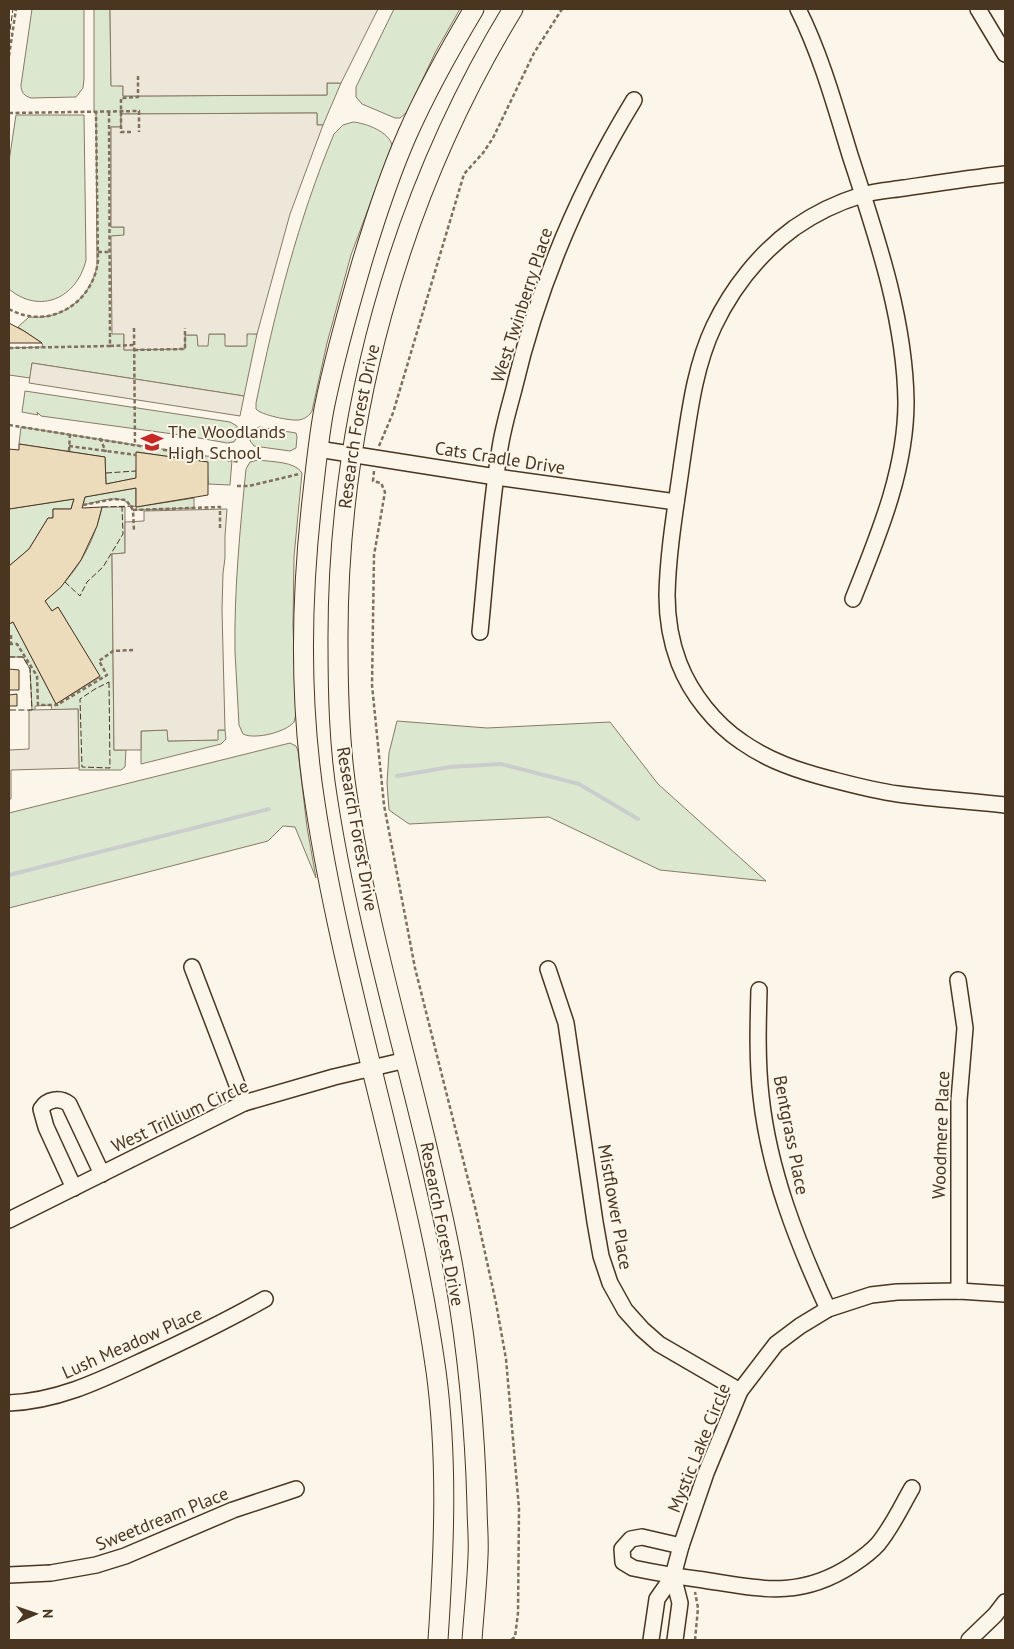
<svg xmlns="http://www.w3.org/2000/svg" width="1014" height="1649" font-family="'PT Sans',sans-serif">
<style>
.green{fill:#dce7d0;stroke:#887966}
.parking{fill:#ede7d9;stroke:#887966}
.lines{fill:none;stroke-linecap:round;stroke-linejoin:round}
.stream{stroke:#c9cecd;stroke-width:4}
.building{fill:#ecdcbc;stroke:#4a3520}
.minor-casing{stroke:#4a3520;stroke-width:18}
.major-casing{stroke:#4a3520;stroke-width:21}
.path{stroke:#7f6f5c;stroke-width:2.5;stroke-dasharray:4 2.5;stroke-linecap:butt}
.minor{stroke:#fbf6e9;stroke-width:15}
.major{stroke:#fbf6e9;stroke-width:19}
.fence{stroke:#4a3520;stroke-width:1;stroke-dasharray:6 2.5;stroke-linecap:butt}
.labels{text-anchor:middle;stroke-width:4;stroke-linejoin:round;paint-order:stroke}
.street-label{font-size:18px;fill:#4a3520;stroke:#fbf6e9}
.poi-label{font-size:18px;fill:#4a3520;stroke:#fbf6e9;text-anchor:start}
</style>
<rect width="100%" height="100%" fill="#fbf6e9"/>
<g class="green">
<path d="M32 9H84V79L83 88 76 97 31 98C24 96 21 92 21 85Z"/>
<path d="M94 9H110L111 85 123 86V96L327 95V83H341L323 125H317V113L121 114V127H111V227H124V236H112L124 334V350L185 348V335H198V346L208 334H225L226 346H246L247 333 257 334 244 396 32 363 30 378 9 375V348L43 347 42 343 18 327 29 317C63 320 89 299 97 267L96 112H94Z"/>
<polygon points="394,9 460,9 436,51 407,112 400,118 395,118 362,104 356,97 356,87"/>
<path d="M16 115H84L86 260C77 298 40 315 9 289V161Z"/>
<path d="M353 122C366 123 389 132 392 145L351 255 327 343 312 411C310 415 305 419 299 420 290 421 261 415 256 409V403C275 311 298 220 334 134L343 125Z"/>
<polygon points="25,391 230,422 237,426 238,436 234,442 227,443 188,436 41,416 37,412 38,415 22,412"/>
<polygon points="21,427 232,460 230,485 208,484 207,462 137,452 136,478 106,484 105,457 19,444"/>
<polygon points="259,427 296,433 297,437 296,448 290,451 254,446 250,441 252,432"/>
<path d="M258 460C271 462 295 461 302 473L294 557 293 625 296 714 294 722C286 732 255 740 243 734L239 725C238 701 236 676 235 652 234 591 240 529 246 469L250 462Z"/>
<path d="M136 488V506L132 507C122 492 98 502 83 505L85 497Z"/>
<polygon points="194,498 194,508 136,510 136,507"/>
<polygon points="74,499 71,509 53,509 53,518 48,518 29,549 9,566 9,509"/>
<path d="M102 507H125V553L112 554 114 750H126L125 767 121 770H79L78 709 52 710 51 705 35 706V709L32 710 30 669 23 657H9V624L13 622 56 704 100 677 58 607 52 611 45 601C75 577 94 544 102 507Z"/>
<polygon points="397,721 487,728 610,722 658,784 766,881 660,870 549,817 409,824 389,810 387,783 389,753"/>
<polygon points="168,730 168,741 217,740 218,730 225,730 226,739 221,744 141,764 141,731"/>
<polygon points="290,743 296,746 298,751 307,827 316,878 295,827 283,826 268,841 9,908 9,813"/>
</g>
<g class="parking">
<polygon points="110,9 378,9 341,83 327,83 327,95 138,96 123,96 123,86 111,86"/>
<polygon points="317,113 317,125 323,125 290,214 257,334 247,334 247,346 225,346 225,334 209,334 208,346 198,346 197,335 185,335 185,349 124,350 124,334 112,334 111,236 124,235 124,227 111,227 111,127 121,127 121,114"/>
<polygon points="32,363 244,396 240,416 29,383"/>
<polygon points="227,509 225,536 225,558 223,573 222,610 225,730 218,730 218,740 168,741 167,730 141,731 141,750 114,750 112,554 125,553 125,522 144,521 144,511"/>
<polygon points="78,709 79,768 11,770 11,799 9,799 9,750 29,749 29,710"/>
</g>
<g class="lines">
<g class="stream">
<polyline points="397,776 450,767 501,764 579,784 638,819"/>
<polyline points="9,875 269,809"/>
</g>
</g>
<g class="building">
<polygon points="9,323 24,331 42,343 9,343"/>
<polygon points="19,444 105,457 106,484 136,478 136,452 208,462 208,495 136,507 136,488 85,497 82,508 102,507 97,526 81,560 61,587 45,601 52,611 58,607 100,676 56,704 13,622 9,624 9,566 29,549 48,518 53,518 53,509 71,509 74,499 9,509 9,449 19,450"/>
<polygon points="9,669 19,670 19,690 9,690"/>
<polygon points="17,694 17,706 9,706 9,695"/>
</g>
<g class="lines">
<g class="minor-casing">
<g id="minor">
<path d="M798 9C821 55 835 106 850 155 876 235 905 318 906 402 906 471 878 536 853 599"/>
<polyline points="978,9 1005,54"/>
<path d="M1005 174C971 178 938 183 904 188 891 190 875 191 862 195 839 202 814 214 794 228 760 253 732 288 714 326 694 368 689 416 682 462 676 506 668 550 667 595 667 618 671 642 679 663 691 694 715 724 742 742 769 761 799 771 830 779 853 785 875 791 898 794 934 799 970 801 1005 805"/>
<polyline points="318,449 496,477 676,502"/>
<path d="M480 632C486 571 490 509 500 448 503 428 509 408 514 389 538 286 579 190 634 100"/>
<polyline points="192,967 244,1103"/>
<polyline points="548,969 566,1023 595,1222 601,1256 610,1283 625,1310 642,1329 659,1344 740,1391"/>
<polyline points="958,980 965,1028 959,1100 959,1291"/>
<path d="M759 990C758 1025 757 1061 761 1096 769 1171 797 1242 828 1309"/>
<path d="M74 1188 46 1127 41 1109C47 1099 60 1097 69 1104L102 1174"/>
<polyline points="9,1220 244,1103 334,1077 406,1060"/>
<path d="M9 1403C59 1401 101 1380 146 1359 187 1340 226 1321 265 1299"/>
<path d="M681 1546 642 1537 631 1539 622 1549 623 1562 633 1568C657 1573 680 1577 704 1580 761 1589 800 1599 852 1565 861 1559 871 1552 878 1544 892 1527 901 1507 912 1488"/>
<polyline points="9,1575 51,1573 96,1565 125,1556 233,1510 296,1489"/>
<polyline points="673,1576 680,1603 675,1640"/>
<polyline points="651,1640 657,1599 673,1576 681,1546 706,1473 740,1391 776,1344 800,1326 828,1309 871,1295 897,1292 959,1291 1005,1294"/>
<polyline points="969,1640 995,1615 1005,1602"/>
</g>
</g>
<g class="major-casing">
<g id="major">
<path d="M438 1640C444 1551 448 1460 436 1371 409 1179 344 995 315 803 299 701 301 594 313 492 316 464 319 436 324 409 334 359 348 310 362 262 375 219 389 176 407 135 426 92 450 49 474 9"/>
<path id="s1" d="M472 1640C474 1612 477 1584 478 1556 479 1539 477 1522 477 1506 475 1430 468 1354 455 1279 448 1235 437 1191 427 1147 399 1030 365 913 347 794 339 744 338 693 338 643 337 421 398 198 513 9"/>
</g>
</g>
<g class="path">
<polyline points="9,56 16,9"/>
<polyline points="109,112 110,346 135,345"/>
<polyline points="9,113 139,111 139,132"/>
<polyline points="131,132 121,132 121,98 138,97 138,75"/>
<polyline points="98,252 109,252"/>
<path d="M9 309C48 331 93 304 98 261L96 112"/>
<polyline points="134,328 135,444"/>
<polyline points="9,348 110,346"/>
<polyline points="134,350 185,349 185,328"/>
<polyline points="9,425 240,462"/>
<polyline points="100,438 106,452"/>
<polyline points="69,446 136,455"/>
<polyline points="379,446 393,413 464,174 483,153 493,138 534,53 562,9"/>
<polyline points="69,451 70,434"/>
<polyline points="374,471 373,481 381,483 385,492 374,555 372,685 384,805 415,968 475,1207 496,1303 506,1359 519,1508 518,1613 515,1637 511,1640"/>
<polyline points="237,486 249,486 299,474"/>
<polyline points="83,505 114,499 126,500 133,510 134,531"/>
<polyline points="133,510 220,507 220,529"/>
<polyline points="11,635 11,644"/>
<polyline points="9,644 17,644 37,676 38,705 57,705 107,675 99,661 113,651 134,650"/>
<polyline points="695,1640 698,1608 695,1592"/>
</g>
<use href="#minor" class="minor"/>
<use href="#major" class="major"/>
<g class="fence">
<polyline points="9,38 13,9"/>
<polyline points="106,473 136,471"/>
<polyline points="102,507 136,506"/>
<polyline points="65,582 80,596 87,582 103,567 123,534 122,507"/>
<polyline points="9,657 23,657 30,669 32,710 9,710"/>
<polygon points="109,682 110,768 82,767 80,699 95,689"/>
</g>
</g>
<defs>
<g id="school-bare" transform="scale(1.725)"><path d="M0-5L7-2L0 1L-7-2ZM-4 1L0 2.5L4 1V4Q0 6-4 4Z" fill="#c62828" stroke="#fbf6e9" stroke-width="2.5" paint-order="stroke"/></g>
</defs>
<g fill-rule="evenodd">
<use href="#school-bare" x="152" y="442"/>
</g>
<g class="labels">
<g class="street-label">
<text transform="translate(522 305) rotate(-72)" y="6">West Twinberry Place</text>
<text dy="6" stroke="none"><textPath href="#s1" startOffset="1229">Research Forest Drive</textPath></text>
<text transform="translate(500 458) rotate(9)" y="6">Cats Cradle Drive</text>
<text transform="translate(357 829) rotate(80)" y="6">Research Forest Drive</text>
<text transform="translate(180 1116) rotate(-25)" y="6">West Trillium Circle</text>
<text transform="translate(791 1135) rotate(79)" y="6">Bentgrass Place</text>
<text transform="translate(941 1135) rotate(-88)" y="6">Woodmere Place</text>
<text transform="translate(615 1207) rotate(80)" y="6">Mistflower Place</text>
<text transform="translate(442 1224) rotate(79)" y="6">Research Forest Drive</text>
<text transform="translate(132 1343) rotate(-24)" y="6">Lush Meadow Place</text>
<text transform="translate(699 1448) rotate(-68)" y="6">Mystic Lake Circle</text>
<text transform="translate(162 1519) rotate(-22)" y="6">Sweetdream Place</text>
</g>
<g class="poi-label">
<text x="168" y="438">The Woodlands<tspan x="168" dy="21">High School</tspan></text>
</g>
</g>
<rect width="1014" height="1649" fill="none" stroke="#4a3520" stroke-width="20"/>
<g transform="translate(35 1614) rotate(88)" stroke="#fbf6e9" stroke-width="4" paint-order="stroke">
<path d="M0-4L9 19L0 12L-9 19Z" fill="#4a3520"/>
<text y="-8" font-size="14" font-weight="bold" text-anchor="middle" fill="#4a3520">N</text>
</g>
</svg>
